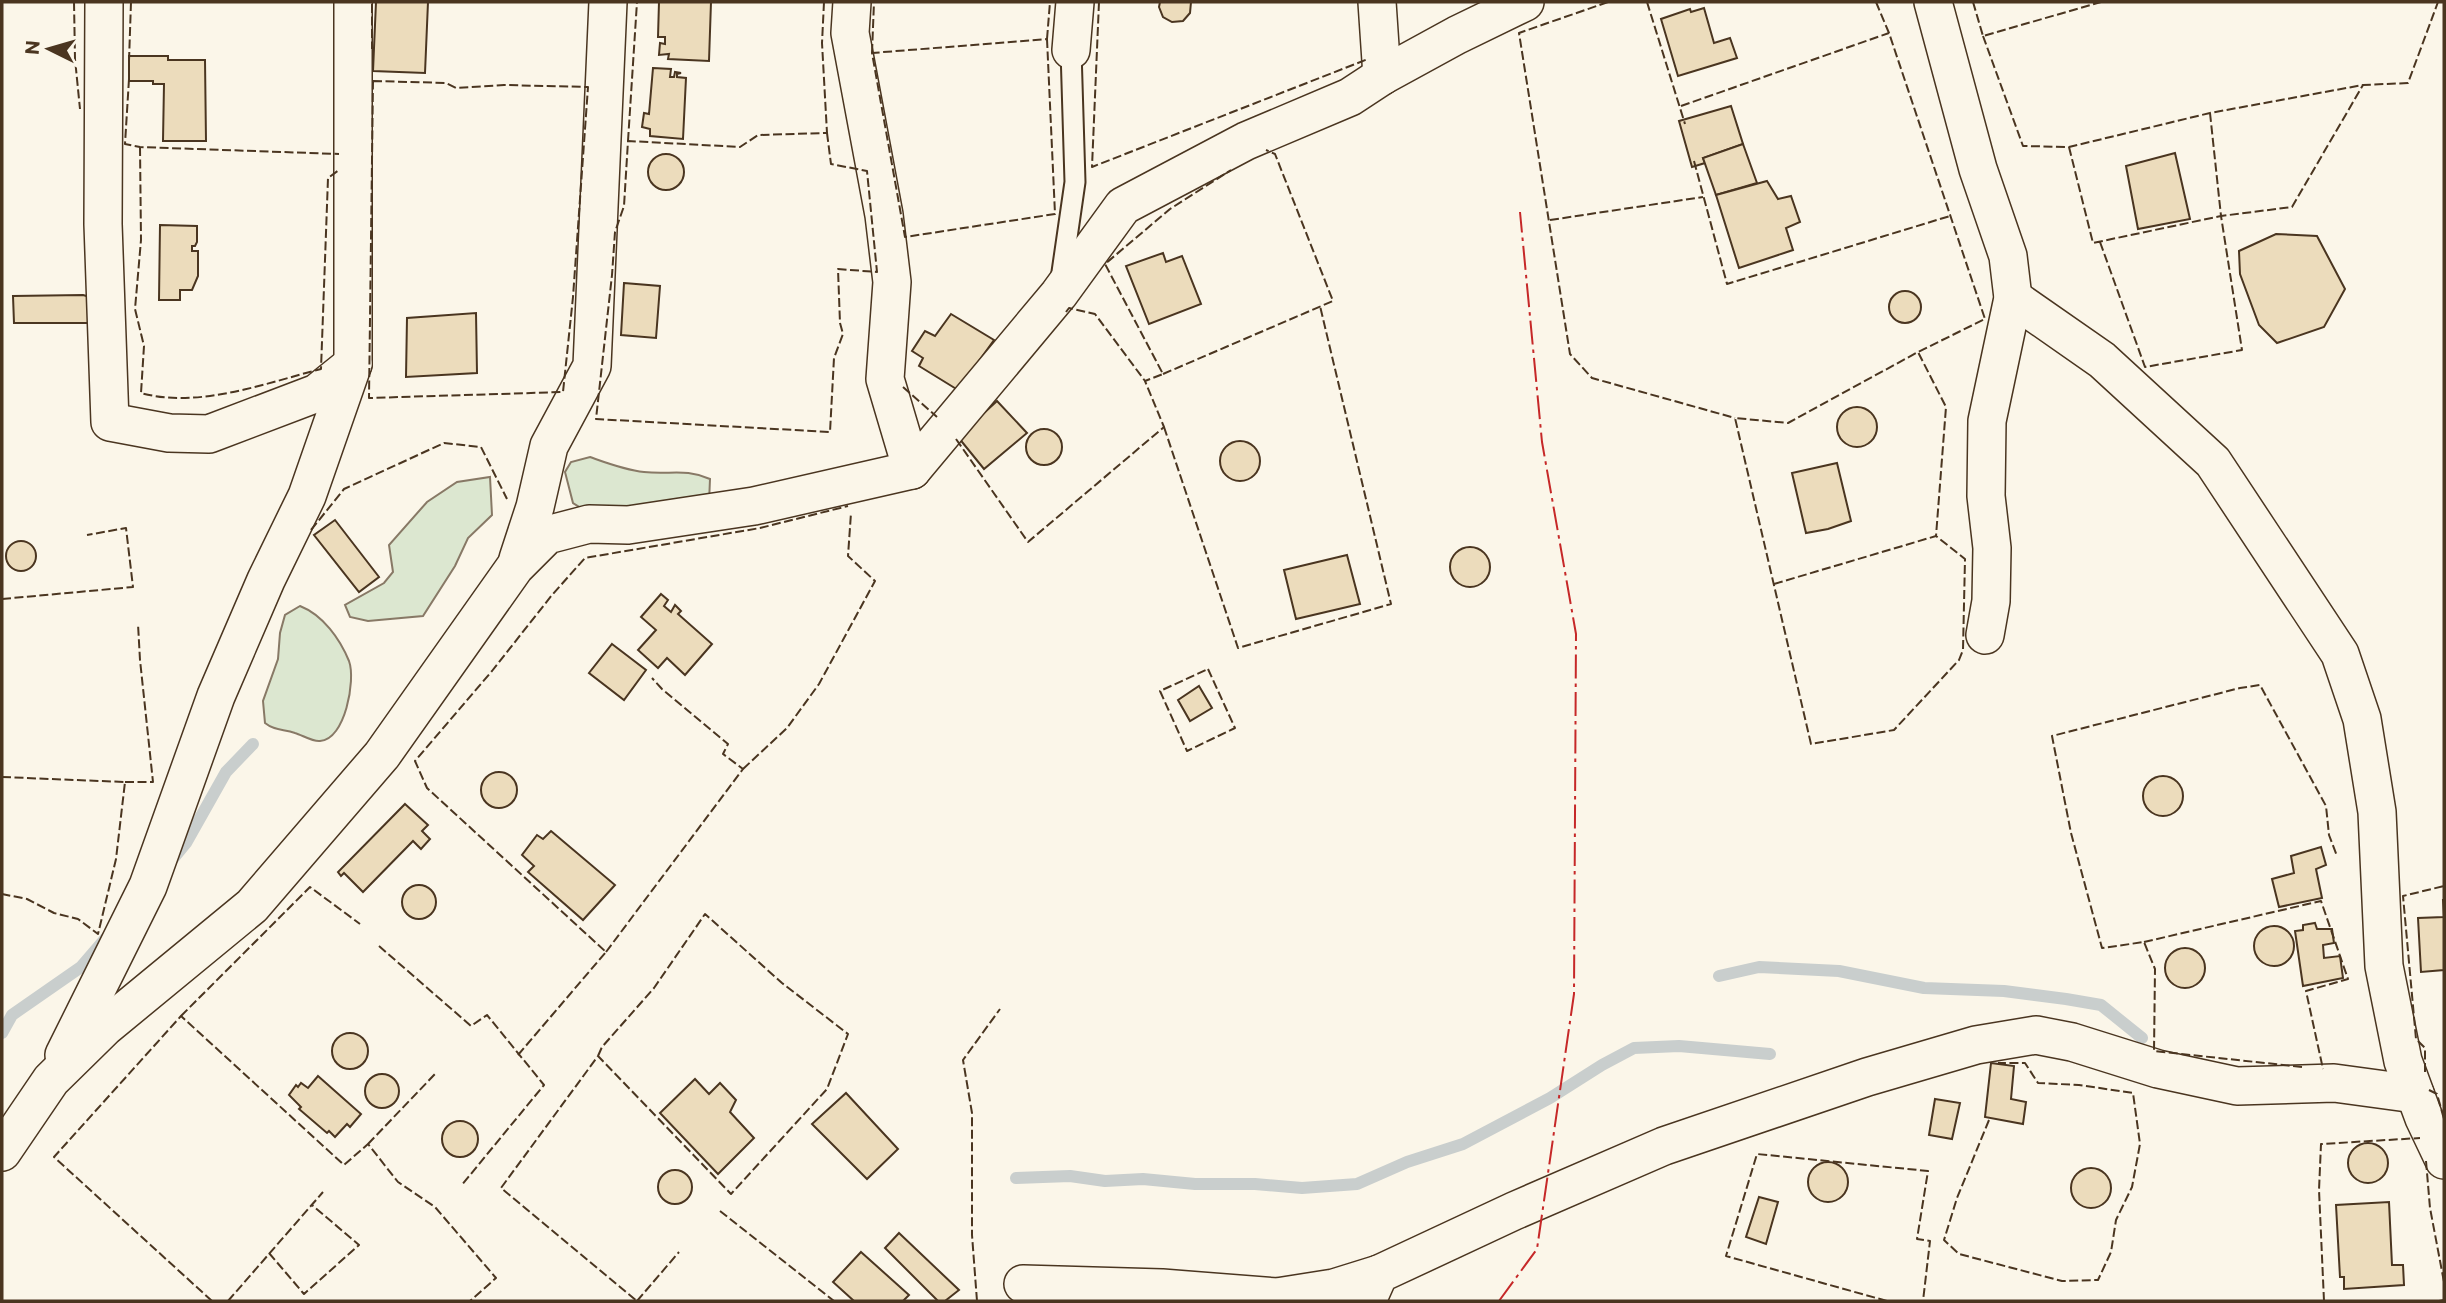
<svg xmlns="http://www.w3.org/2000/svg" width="2446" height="1303" font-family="Commissioner,sans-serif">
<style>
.green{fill:#dce7d0;stroke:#887966;stroke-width:2}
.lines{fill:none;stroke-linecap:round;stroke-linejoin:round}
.stream{stroke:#c9cecd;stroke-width:12}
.building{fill:#ecdcbc;stroke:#4a3520;stroke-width:2}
.service-casing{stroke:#4a3520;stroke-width:23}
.minor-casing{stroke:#4a3520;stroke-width:40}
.service{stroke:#fbf6e9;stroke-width:19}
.minor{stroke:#fbf6e9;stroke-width:37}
.fence{stroke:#4a3520;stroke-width:2;stroke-dasharray:9 3.5;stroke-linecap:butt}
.power{stroke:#c62828;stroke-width:2;stroke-dasharray:24 5 3.5 5;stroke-linecap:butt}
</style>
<rect width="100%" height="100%" fill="#fbf6e9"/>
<g class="green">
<path d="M590 457C607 463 625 470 644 472 670 475 685 468 710 479L709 503 589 513 573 503 565 472 571 462Z"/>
<polygon points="490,477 492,515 468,538 455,566 423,616 368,621 350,617 345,605 384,583 393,572 389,545 427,502 457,482"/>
<path d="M300 606C323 615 340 639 349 661 356 680 345 740 320 741 313 742 302 735 295 733 283 729 275 731 265 723L263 701 278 659 280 633 285 615Z"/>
</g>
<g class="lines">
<g class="stream">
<polyline points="172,860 186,843 226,772 253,744"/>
<polyline points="1719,976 1759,967 1839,971 1924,988 2004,991 2066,999 2101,1005 2142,1038"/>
<polyline points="2,1033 12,1015 81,967 106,938"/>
<polyline points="1016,1178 1070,1176 1105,1181 1143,1179 1195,1184 1255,1184 1302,1188 1357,1184 1407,1162 1463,1144 1550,1098 1602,1065 1634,1048 1679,1046 1770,1054"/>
</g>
</g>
<g class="building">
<polygon points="376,2 428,2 425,73 373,71"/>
<polygon points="659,2 711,2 709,61 668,59 669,54 659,55 660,43 665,44 665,37 658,37"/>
<polygon points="1160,2 1191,2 1190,13 1183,21 1172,22 1163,17 1159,7"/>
<polygon points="1704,8 1714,43 1730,38 1737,58 1678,76 1661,19 1690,9 1691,12"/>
<polygon points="129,56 168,56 168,60 205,60 206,141 163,141 164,84 153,84 153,81 129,81"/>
<polygon points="653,68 671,69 670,77 674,77 675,72 681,73 677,74 677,77 686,78 683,139 650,136 650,129 642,127 644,113 649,114"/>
<polygon points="1731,106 1743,144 1703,158 1705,163 1692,167 1679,121"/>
<polygon points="1743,144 1757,183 1716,195 1703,158"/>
<polygon points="2175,153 2190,219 2138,229 2126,166"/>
<circle cx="666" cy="172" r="18"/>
<polygon points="1767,181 1778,199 1791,196 1800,222 1786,228 1793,250 1739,268 1716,195"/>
<polygon points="160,225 197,226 197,242 195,246 192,246 192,251 198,251 198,276 192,290 180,290 180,300 159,300"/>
<polygon points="2276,234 2317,236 2345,289 2324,327 2277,343 2259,325 2240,274 2239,251"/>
<polygon points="1163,253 1166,262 1182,256 1201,304 1149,324 1126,266"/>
<polygon points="624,283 660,286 656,338 621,335"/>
<circle cx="1905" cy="307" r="16"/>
<polygon points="83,295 90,297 90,323 14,323 13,296"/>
<polygon points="476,313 477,373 406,377 407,318"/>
<polygon points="951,314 994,340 958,390 919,366 923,358 912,351 925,331 935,336"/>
<polygon points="997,401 1027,433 984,469 958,437"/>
<circle cx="1857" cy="427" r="20"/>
<circle cx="1044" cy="447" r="18"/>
<circle cx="1240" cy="461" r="20"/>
<polygon points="1837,463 1851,521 1828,529 1806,533 1792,473"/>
<polygon points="335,520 379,577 359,592 314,535"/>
<circle cx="21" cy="556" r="15"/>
<circle cx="1470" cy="567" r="20"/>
<polygon points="1347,555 1360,604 1296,619 1284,570"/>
<polygon points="661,594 668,600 664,606 671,612 675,605 681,611 678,614 712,644 685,675 667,658 658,668 638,650 656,630 641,617"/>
<polygon points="612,644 646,670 624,700 589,673"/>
<polygon points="1199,686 1212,708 1190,721 1178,700"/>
<circle cx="499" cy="790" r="18"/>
<circle cx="2163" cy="796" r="20"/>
<polygon points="405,804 428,825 422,831 430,839 421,849 413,841 363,892 344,873 341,876 338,872"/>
<polygon points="551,831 615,885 583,920 528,872 534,866 522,855 537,835 543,839"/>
<polygon points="2321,847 2326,865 2316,869 2322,898 2279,907 2272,879 2294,873 2291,856"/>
<circle cx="419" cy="902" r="17"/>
<polygon points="2443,900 2444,900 2444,970 2421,972 2418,918 2444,917"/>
<polygon points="2315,923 2317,929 2332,929 2334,943 2323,945 2324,958 2340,956 2343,978 2303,986 2295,931 2303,930 2303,925"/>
<circle cx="2274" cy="946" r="20"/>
<circle cx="2185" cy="968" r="20"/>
<circle cx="350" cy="1051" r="18"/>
<polygon points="1991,1063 2014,1066 2011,1099 2026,1102 2023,1124 1985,1117"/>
<circle cx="382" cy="1091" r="17"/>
<polygon points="318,1076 361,1114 350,1127 347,1124 335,1137 329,1131 327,1133 299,1109 301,1107 289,1095 296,1085 298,1087 301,1083 308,1088"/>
<polygon points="695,1079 709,1094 720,1083 736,1100 730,1112 754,1138 718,1174 660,1113"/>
<polygon points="846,1093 898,1149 867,1179 812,1124"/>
<polygon points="1935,1099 1960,1103 1952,1139 1929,1135"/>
<circle cx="460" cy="1139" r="18"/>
<circle cx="2368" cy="1163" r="20"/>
<circle cx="1828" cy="1182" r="20"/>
<circle cx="2091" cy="1188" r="20"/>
<circle cx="675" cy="1187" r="17"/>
<polygon points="1759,1197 1778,1202 1766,1244 1746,1237"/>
<polygon points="2389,1202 2392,1265 2403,1265 2404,1285 2344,1289 2344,1277 2340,1277 2336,1205"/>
<polygon points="899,1233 959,1290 945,1301 938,1301 885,1248"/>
<polygon points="861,1252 909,1295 903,1301 854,1301 833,1282"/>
</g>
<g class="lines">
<g class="service-casing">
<polyline id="service" points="1061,279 1075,182 1071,50"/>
</g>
<g class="minor-casing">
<g id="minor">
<polyline points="104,2 103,224 110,422 169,433 209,434 317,393 353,364"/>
<polyline points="852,2 850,33 884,215 892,282 885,379 912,470"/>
<polyline points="1377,2 1382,76"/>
<polyline points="1933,2 1978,169 2008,256 2013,298 1987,421 1986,496 1992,548 1991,601 1985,635"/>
<polyline points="1071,50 1075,2"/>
<polyline points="2013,298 2102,360 2213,462 2340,654 2362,719 2377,812 2384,966 2403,1061 2424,1118 2444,1160"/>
<polyline points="518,559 535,507 549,446 592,366 608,2"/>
<polyline points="64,1055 148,886 216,696 266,580 307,496 353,364 353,2"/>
<polyline points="2,1152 51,1080 105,1027 252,906 382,755 515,567 547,535 589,524 628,525 754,506 912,470 1059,294 1123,206 1246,141 1350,97 1382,76 1457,35 1525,2"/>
<polyline points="1023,1284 1162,1288 1277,1297 1334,1288 1379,1274"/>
<polyline points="1367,1301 1379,1274 1514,1211 1664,1146 1867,1077 1976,1045 2036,1035 2072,1042 2158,1069 2237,1086 2334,1083 2415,1094"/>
</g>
</g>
<use href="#service" class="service"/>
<use href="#minor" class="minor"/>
<g class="fence">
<polyline points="74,2 75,59 80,109"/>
<polyline points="824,2 822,43 827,133"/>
<polyline points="1099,2 1092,167 1368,59"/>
<polyline points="1608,2 1519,33 1570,354 1592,378 1735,418"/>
<polyline points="1647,2 1685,124"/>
<polyline points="1876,2 1889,33 1985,319 1918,352 1788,423 1735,418 1811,744 1894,730 1959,660 1963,650 1965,559 1936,536"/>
<polyline points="1973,2 1983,36 2101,2"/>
<polyline points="372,4 372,49"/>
<polyline points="1983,36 2023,146 2069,147 2210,113 2363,85 2408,83 2438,2"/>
<polygon points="1047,39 1055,214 905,237 872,53"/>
<polyline points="1047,39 1050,2"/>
<polyline points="872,53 874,2"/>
<polyline points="129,61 131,2"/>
<polyline points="129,79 125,144 140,147 339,154"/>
<polygon points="373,81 446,83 456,88 504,85 588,87 573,297 563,392 369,398"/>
<polyline points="1681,106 1889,33"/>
<polyline points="2210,113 2221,216 2292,207 2363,85"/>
<polygon points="827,133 831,164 867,171 877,272 838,269 840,323 843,334 834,358 830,432 596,419 612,275 615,232 624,206 628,141 740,147 758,135"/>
<polyline points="628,141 637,2"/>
<path d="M140 147 141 240 135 309 144 346 141 393C198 409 266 383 321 369L328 178 339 170"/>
<polyline points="2069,147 2093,243 2221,216 2242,350 2145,367 2100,242"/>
<polyline points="1694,161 1727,284 1950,216"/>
<polyline points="1550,220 1703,197"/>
<polyline points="1066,312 1069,308 1095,314 1145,381"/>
<polyline points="1163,374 1333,301 1275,154 1266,150"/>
<polyline points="903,387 937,417"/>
<polyline points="1164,427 1238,648 1391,604 1320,306"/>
<polyline points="956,439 1028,542 1164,427 1145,381 1163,374 1105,264 1170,209 1231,170"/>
<polyline points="311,530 344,489 444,443 481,447 507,499"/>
<polyline points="1774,584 1936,536 1946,407 1918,352"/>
<polyline points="2,599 133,587 126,528 87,535"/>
<polygon points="1208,669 1235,728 1187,751 1160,691"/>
<polyline points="743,769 787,728 819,684 875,581 848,556 851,513"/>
<polyline points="2,777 125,782 116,859 98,934 78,919 54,913 27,899 2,894"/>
<polyline points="125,782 153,782 140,660 138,624"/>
<polyline points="2144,942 2321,901 2348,979 2306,991 2323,1069"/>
<polyline points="379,946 471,1026 487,1015 544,1085 461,1186"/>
<polyline points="606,952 743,769 723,754 728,744 662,689 652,678"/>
<polyline points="181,1016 310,887 360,924"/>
<polyline points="518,1055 606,952 427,788 415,761 492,671 552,595 585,558 760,528 848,506"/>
<polyline points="598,1056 602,1047 654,988 705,914 782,983 848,1034 827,1089 731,1194 598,1056 501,1188 637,1301"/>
<polyline points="2302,1067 2154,1051 2155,969 2144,942 2102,948 2071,833 2052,736 2240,688 2260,685 2326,806 2329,835 2337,856"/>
<polyline points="2425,1072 2425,1048 2416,1039 2403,896 2444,886"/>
<polyline points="2429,1090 2437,1094 2444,1119"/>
<polyline points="1989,1120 1957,1198 1944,1240 1959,1254 2062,1281 2098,1280 2111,1252 2116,1220 2132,1187 2140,1144 2133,1093 2079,1085 2038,1083 2025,1063 1998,1063"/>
<polyline points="368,1144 435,1074"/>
<polyline points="2426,1161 2430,1208 2444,1282"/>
<polyline points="720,1211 834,1301"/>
<polyline points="269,1253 304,1294 359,1245 312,1205"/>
<polyline points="212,1301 54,1157 181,1016 344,1165 368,1144 398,1182 435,1207 496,1278 470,1301"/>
<polyline points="228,1301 323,1192"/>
<polyline points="637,1301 679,1252"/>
<polyline points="977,1301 972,1235 972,1113 963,1060 1000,1009"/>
<polyline points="1887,1301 1726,1256 1757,1154 1928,1171 1917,1239 1930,1241 1923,1301"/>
<polyline points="2324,1301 2319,1190 2321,1144 2420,1138"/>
<polyline points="2439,1301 2444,1300"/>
</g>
<polyline class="power" points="1499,1301 1537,1249 1574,994 1576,634 1542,442 1520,212"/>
</g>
<rect width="2446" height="1303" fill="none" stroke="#4a3520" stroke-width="7"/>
<g transform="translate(49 49) rotate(275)" stroke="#fbf6e9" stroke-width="5" paint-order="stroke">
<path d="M0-5L12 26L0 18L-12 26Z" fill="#4a3520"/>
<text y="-10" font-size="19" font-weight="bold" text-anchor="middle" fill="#4a3520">N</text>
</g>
</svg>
